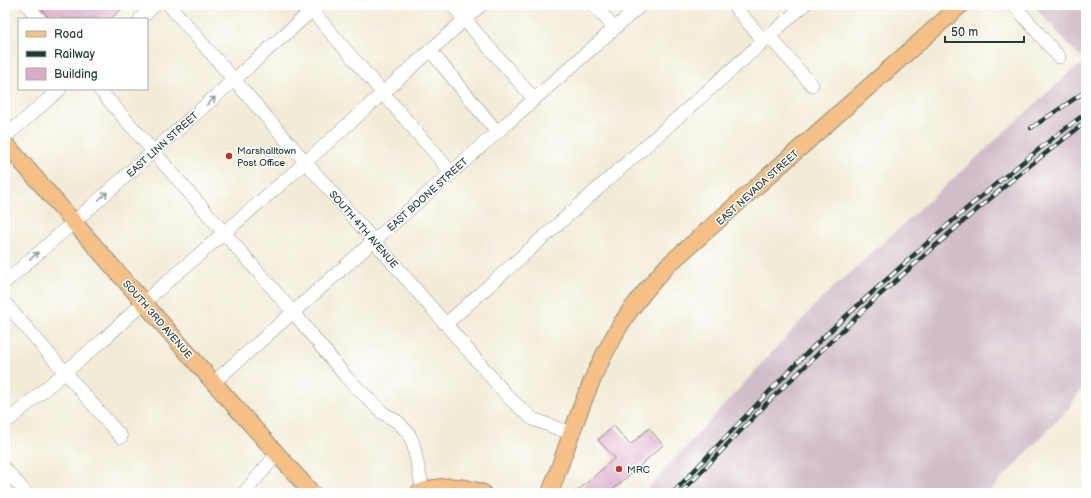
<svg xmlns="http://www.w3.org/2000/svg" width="1091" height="498" font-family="'Balsamiq Sans',sans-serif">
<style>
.industrial{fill:#d1bdc8}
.building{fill:#dca9c8}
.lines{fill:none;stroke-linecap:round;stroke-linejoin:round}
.minor-casing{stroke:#889484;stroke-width:14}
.major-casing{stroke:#889484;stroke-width:18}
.minor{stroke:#fff;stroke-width:13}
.major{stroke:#f5bf86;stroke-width:16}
.rail-casing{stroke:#1f3d34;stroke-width:4.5}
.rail{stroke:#fff;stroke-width:3;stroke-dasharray:9;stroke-linecap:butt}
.oneway{stroke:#8f9e9a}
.poi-dot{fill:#c8321e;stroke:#fff;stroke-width:1.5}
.labels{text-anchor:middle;stroke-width:3;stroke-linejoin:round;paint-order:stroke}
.street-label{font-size:10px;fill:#1f3d34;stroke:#fff}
.poi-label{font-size:10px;fill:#1f3d34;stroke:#fff;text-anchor:start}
</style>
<rect width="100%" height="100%" fill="#fff"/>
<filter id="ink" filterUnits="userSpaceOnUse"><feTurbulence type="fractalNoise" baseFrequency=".025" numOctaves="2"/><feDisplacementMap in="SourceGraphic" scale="8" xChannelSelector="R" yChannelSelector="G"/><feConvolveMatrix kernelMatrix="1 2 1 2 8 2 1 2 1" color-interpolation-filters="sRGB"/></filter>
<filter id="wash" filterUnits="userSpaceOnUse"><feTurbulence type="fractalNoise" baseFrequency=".012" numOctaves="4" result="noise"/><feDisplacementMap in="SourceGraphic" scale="16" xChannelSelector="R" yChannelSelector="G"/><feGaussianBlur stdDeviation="0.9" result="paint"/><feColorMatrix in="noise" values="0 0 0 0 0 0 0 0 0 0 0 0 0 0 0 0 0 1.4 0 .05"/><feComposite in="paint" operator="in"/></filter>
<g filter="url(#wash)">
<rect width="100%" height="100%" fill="#f2ebd5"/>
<g class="industrial">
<polygon points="1033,5 1086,5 1086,53 1080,57"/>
<polygon points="1086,62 1086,382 1069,408 988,493 644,493 818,302 1069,73"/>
</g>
<g id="blocks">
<g class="building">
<polygon points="38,5 126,5 110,19 50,19"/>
<polygon points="614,426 630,445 649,428 663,445 609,493 575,493 615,458 598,440"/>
</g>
</g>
</g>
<g filter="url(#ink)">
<use href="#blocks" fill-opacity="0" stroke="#889484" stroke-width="1"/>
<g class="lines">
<g class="minor-casing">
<g id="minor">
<polyline points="27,5 39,19"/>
<polyline points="169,5 374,241 510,399 533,419 572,434"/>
<polyline points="307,5 451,172"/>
<polyline points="452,5 534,99"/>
<polyline points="594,5 614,28"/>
<polyline points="733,5 764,41"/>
<polyline points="1014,5 1059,57"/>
<polyline points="140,19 155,5"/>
<polyline points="769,36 812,85"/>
<polyline points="430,50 497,132"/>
<polyline points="99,89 293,312 347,378 383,413 398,422 408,433 413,443 423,491"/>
<polyline points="5,137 60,89"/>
<polyline points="5,282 74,222 318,5"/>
<polyline points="5,303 121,437"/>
<polyline points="446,324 804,5"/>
<polyline points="214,382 641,5"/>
<polyline points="5,423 102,341 144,302 306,162 481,5"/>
<polyline points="5,469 26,493"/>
<polyline points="244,493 277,454"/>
</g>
</g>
<g class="major-casing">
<g id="major">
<polyline points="5,143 206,374 312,493"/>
<path d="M418 493C439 484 462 485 483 493"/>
<path d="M550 493C571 436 589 376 621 324 634 303 651 284 667 266L961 5"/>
</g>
</g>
<use href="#minor" class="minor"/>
<use href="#major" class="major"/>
<g class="rail-casing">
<g id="rail">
<polyline points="1031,128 1086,91"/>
<path d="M673 493C719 444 765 395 813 347 839 322 866 298 893 274 955 217 1019 163 1086 113"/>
<polyline points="681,493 769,401 875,299 967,218 1024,170 1086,122"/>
</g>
</g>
<use href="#rail" class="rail"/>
</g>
<defs><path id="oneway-shaft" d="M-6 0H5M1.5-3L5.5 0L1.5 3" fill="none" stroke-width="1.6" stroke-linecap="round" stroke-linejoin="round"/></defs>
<g class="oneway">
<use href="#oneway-shaft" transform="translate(211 101) rotate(-42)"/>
<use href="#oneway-shaft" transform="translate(103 196) rotate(-42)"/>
<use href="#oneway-shaft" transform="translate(34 256) rotate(-41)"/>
</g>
</g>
<g class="poi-dot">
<circle cx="229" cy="156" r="4"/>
<circle cx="619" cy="469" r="4"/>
</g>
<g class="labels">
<g class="street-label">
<text transform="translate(162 144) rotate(-42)" y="4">EAST LINN STREET</text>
<text transform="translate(757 187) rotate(-42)" y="4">EAST NEVADA STREET</text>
<text transform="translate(427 194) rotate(-42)" y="4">EAST BOONE STREET</text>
<text transform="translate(364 229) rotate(49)" y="4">SOUTH 4TH AVENUE</text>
<text transform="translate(158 319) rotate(49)" y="4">SOUTH 3RD AVENUE</text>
</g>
<g class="poi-label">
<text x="237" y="154">Marshalltown<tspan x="237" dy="12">Post Office</tspan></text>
<text x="627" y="473">MRC</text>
</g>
</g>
<rect width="1091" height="498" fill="none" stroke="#fff" stroke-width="20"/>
<rect x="18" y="18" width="130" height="72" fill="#ffffff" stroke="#a5b1ae"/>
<rect x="26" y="31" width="20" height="6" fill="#f5bf86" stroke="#a5b1ae"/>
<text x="54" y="38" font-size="12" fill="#1f3d34">Road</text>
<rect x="26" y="51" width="20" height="6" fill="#1f3d34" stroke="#a5b1ae"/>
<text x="54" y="58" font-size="12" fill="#1f3d34">Railway</text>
<rect x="26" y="68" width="20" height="12" fill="#dca9c8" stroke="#a5b1ae"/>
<text x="54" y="78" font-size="12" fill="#1f3d34">Building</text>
<path d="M945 36v6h79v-6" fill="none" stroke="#1f3d34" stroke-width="2"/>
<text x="951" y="36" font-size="12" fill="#1f3d34" stroke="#ffffff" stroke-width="3" paint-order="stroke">50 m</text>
</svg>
